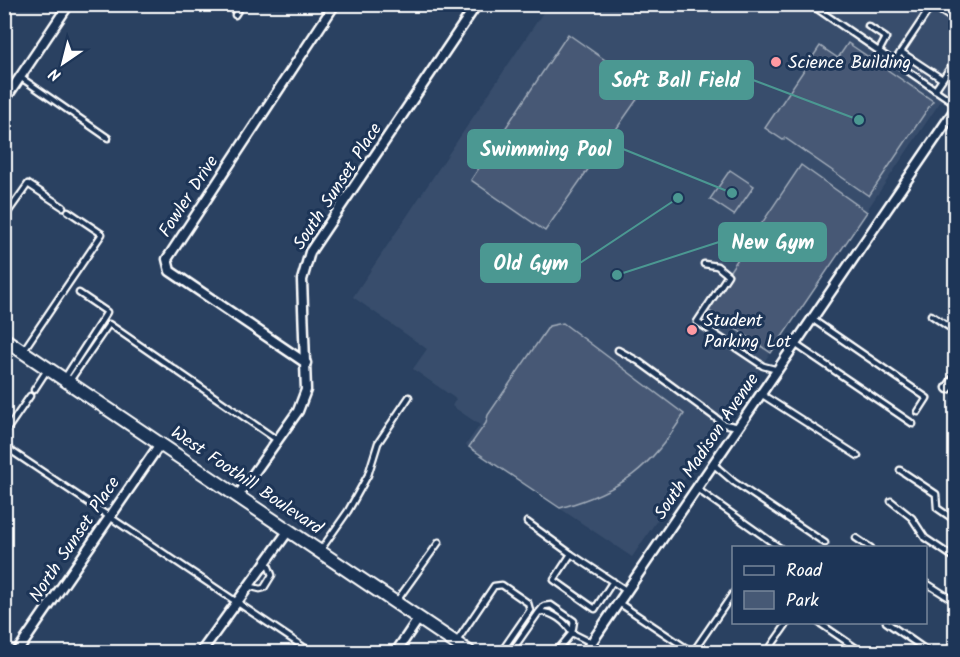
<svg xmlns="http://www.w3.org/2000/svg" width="960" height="657" font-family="Kalam,sans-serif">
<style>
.built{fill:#394e6c}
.green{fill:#465975;stroke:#a2acba;stroke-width:1.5}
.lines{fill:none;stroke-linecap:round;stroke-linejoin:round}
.lane-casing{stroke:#fff;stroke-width:9}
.street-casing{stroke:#fff;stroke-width:13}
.secondary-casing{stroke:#fff;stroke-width:16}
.lane{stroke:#1d3557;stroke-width:4.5}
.street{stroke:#1d3557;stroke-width:8}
.secondary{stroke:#1d3557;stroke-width:12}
.poi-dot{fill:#ff9aa2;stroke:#1d3557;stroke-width:2}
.labels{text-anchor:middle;stroke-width:6;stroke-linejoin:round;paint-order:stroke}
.poi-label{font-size:18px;fill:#fff;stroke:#1d3557;text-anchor:start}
.street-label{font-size:18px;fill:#fff;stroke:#1d3557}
.leader{fill:none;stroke:#4b9892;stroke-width:2}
.callout-dot{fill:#4b9892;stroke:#1d3557;stroke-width:2}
.callout{fill:#4b9892;stroke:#4b9892;stroke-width:2}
.callout-label{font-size:20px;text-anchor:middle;font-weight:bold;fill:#fff}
</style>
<rect width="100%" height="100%" fill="#2a4161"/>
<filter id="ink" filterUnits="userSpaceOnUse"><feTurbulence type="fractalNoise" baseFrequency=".0167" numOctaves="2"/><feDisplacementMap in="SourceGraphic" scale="12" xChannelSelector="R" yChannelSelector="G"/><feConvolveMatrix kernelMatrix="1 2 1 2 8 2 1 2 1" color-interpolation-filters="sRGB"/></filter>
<g filter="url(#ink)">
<polygon class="built" points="548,5 955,5 955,80 632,557 466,445 480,425 452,406 456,399 413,369 427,349 353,297"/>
<g class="green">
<polygon points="568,34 645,88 545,231 471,180"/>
<polygon points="848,43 933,101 869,196 785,138 783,140 765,128 820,46 838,58"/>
<polygon points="801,165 867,212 771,353 705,308"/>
<polygon points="730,170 754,186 734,215 710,199"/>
<path d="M563 323 684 414C651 468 621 491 560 508L469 447 486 423 488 415 549 326Z"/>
</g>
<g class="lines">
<g class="lane-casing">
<g id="lane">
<polyline points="810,4 956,104"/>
<polyline points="235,15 242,4"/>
<polyline points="868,26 886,38 879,51"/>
<polyline points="901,52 942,79"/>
<polyline points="894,62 930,8 933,6 956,21"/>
<polyline points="20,77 108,138"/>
<polyline points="935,90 956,59"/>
<polyline points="4,218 28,184 63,207"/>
<polyline points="704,264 717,266 728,275 697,322 763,366 778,370"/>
<polyline points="931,315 956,332"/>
<polyline points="812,319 927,398 918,412"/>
<polyline points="795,344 913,424"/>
<polyline points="618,350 638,361 724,424 739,427"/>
<polyline points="23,351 102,234 68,211"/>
<polyline points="64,379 107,312 79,293"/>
<polyline points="69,382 109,324 277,440"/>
<polyline points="34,390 47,370"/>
<polyline points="761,394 858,456"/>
<polyline points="4,434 30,396"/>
<polyline points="4,446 311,652"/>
<polyline points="713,464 734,482 825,543"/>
<polyline points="900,470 936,494 937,508 956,521"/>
<polyline points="697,489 780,548"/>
<polyline points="891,501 912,518 925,538 956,559"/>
<polyline points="527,522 571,554"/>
<polyline points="856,538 871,548"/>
<polyline points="320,551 348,511 368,475 378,443 409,397"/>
<polyline points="613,581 595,609 554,580 571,554 627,591"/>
<polyline points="926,583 956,602"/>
<polyline points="248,586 260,589 264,588 272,575 267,562"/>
<polyline points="396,602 439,542"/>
<polyline points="619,603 692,652"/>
<polyline points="540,611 544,606 551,605 574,621 572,633"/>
<polyline points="818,622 862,652"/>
<polyline points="886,622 929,652"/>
<polyline points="457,641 494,586 502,585 528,603 530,610 501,652"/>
<path d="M519 652 516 645 539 612C552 611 566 622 572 633"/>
<polyline points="556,652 572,633 592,643"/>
<polyline points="693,652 734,592"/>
<polyline points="767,652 788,622"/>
</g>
</g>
<g class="street-casing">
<g id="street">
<polyline points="4,101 69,4"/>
<polyline points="306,363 170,271 167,259 335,4"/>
<polyline points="948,388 956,377"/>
<polyline points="237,497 298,411 306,390 302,280 310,252 477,4"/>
<polyline points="17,652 160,444"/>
<polyline points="201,652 289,530"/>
<polyline points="396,652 419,618"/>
<polyline points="585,652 956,108"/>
<polyline points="954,652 956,650"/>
</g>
</g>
<g class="secondary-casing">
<polyline id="secondary" points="4,339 469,652"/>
</g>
<use href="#lane" class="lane"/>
<use href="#street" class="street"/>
<use href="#secondary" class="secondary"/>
</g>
</g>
<g class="poi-dot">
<circle cx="776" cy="62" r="6"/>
<circle cx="692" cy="330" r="6"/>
</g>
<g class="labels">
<g class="poi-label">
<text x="788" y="68">Science Building</text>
<text x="704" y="326">Student<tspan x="704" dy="21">Parking Lot</tspan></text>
</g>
<g class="street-label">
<text transform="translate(337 186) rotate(-57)" y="6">South Sunset Place</text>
<text transform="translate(188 196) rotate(-57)" y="6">Fowler Drive</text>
<text transform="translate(706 446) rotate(-56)" y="6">South Madison Avenue</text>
<text transform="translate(247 480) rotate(34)" y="6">West Foothill Boulevard</text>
<text transform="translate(74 539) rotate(-56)" y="6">North Sunset Place</text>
</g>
</g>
<path class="leader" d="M859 120L753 80M732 193L623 149M617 275L719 242M678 198L580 263"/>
<g class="callout-dot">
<circle cx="859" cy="120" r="6"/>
<circle cx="732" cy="193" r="6"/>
<circle cx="617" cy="275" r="6"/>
<circle cx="678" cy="198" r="6"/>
</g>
<g class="callout">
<rect x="600" y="61" width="153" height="38" rx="6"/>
<rect x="468" y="130" width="155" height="38" rx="6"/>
<rect x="719" y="223" width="107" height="38" rx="6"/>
<rect x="481" y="244" width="99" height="38" rx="6"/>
</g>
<g class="callout-label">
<text x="676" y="87">Soft Ball Field</text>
<text x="546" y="156">Swimming Pool</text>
<text x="773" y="249">New Gym</text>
<text x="531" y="270">Old Gym</text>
</g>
<rect width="960" height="657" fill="none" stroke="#1d3557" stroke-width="24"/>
<rect x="12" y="12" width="936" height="633" fill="none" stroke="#fff" stroke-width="2" filter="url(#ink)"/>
<rect x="732" y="546" width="195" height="78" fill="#1d3557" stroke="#77869a" stroke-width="1.5"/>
<rect x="744" y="566" width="30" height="9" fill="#1d3557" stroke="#77869a" stroke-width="1.5"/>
<text x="786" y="576" font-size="18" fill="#ffffff">Road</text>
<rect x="744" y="591" width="30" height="18" fill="#465975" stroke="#77869a" stroke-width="1.5"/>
<text x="786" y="606" font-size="18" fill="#ffffff">Park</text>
<g transform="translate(63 63) rotate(215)" stroke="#1d3557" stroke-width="4.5" paint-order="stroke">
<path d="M0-4.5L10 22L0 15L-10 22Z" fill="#ffffff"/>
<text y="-9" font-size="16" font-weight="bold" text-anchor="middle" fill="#ffffff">N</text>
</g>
</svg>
